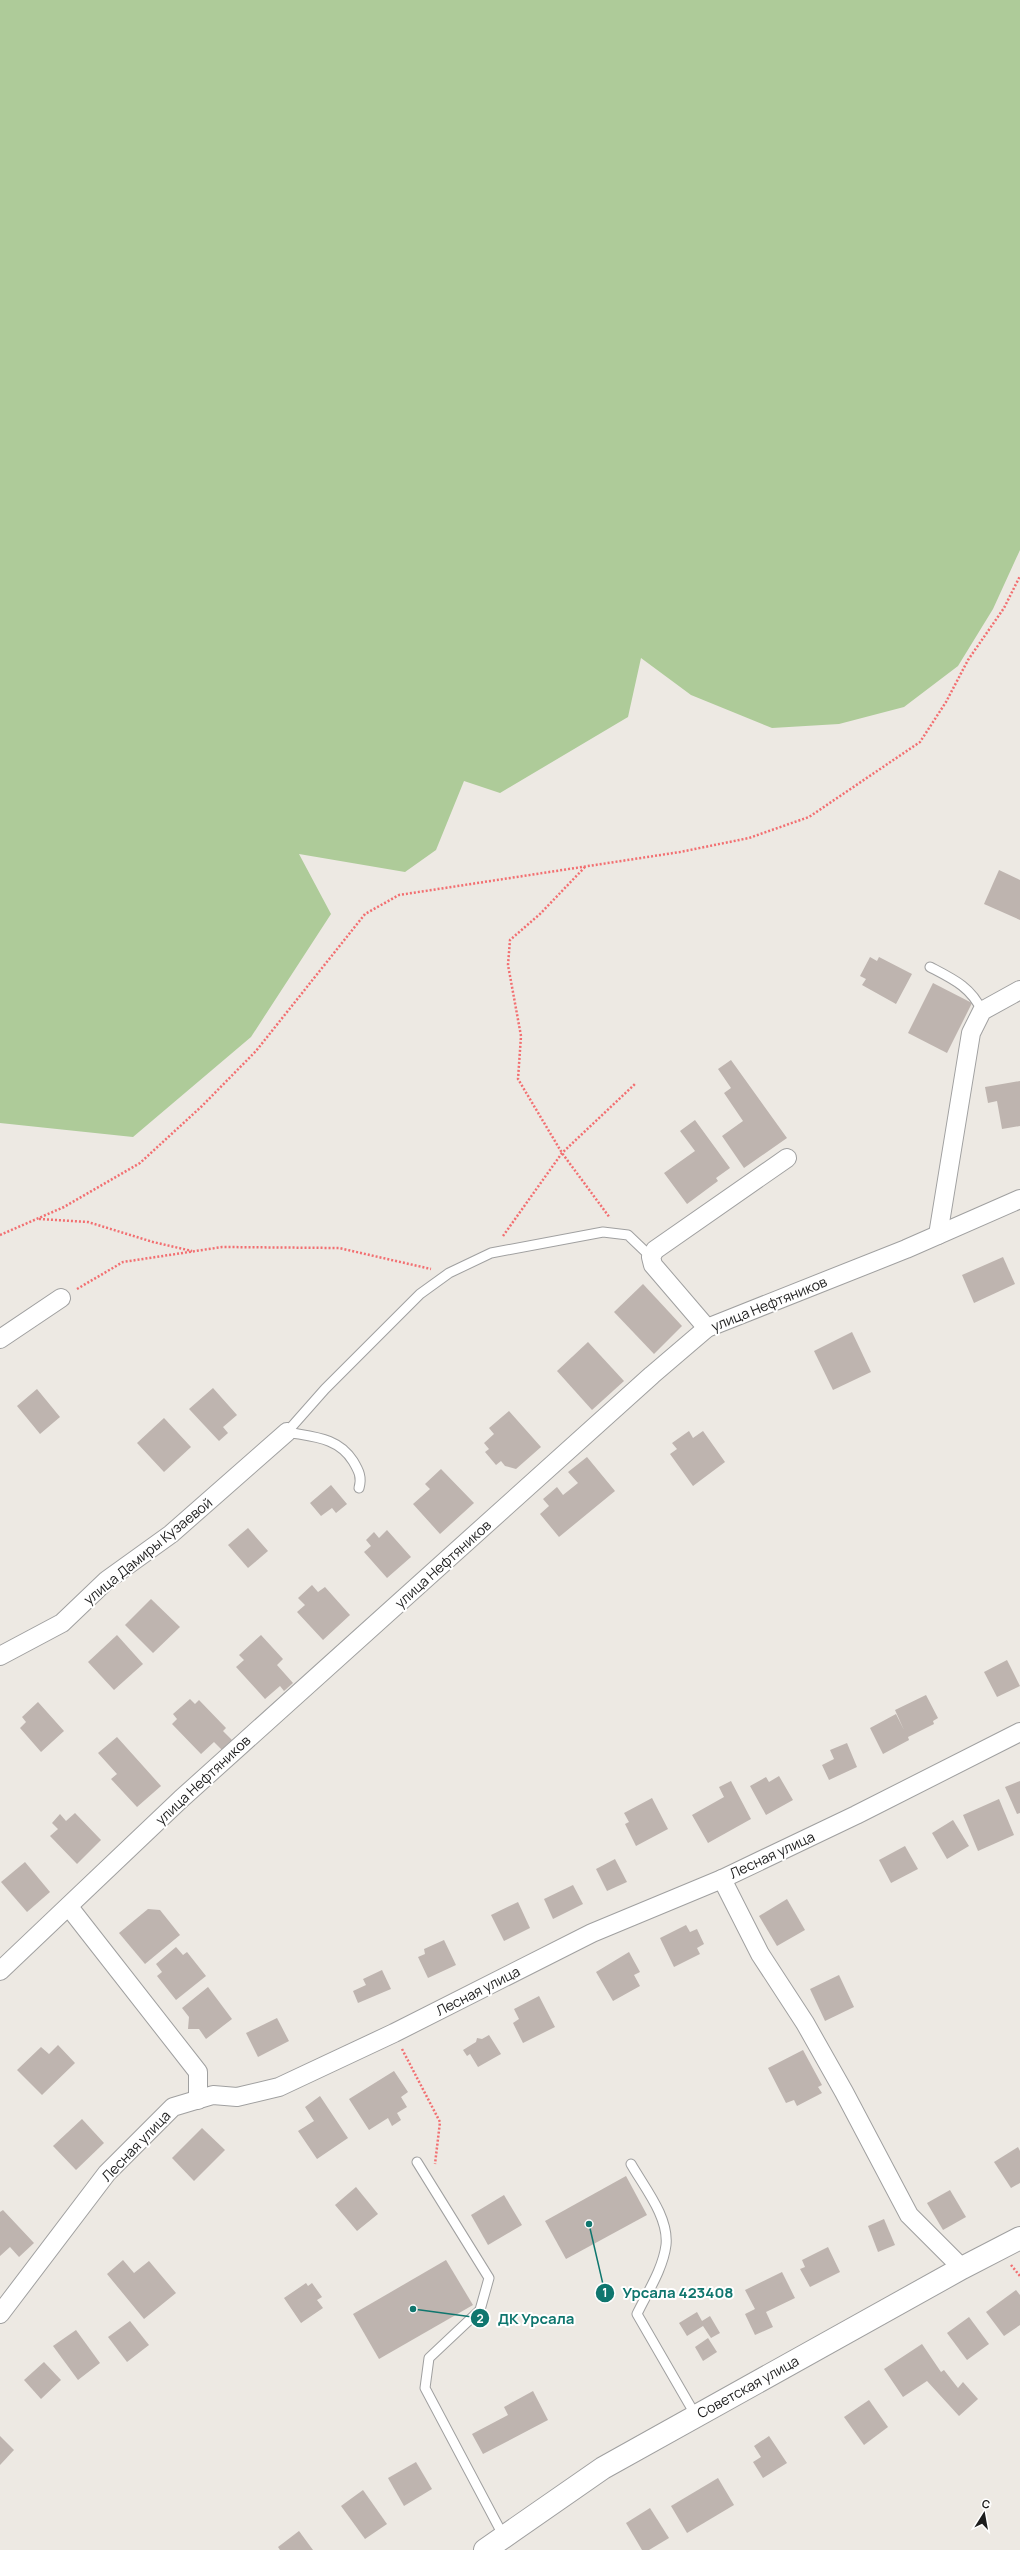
<svg xmlns="http://www.w3.org/2000/svg" width="1020" height="2550" font-family="Manrope,sans-serif">
<style>
.forest{fill:#aecb99}
.building{fill:#beb4af}
.lines{fill:none;stroke-linecap:round;stroke-linejoin:round}
.service-casing{stroke:#a0a0a0;stroke-width:11}
.minor-casing{stroke:#a0a0a0;stroke-width:20}
.tertiary-casing{stroke:#a0a0a0;stroke-width:24}
.path{stroke:#f26f71;stroke-width:2.5;stroke-dasharray:2 2;stroke-linecap:butt}
.service{stroke:#fff;stroke-width:9}
.minor{stroke:#fff;stroke-width:18}
.tertiary{stroke:#fff;stroke-width:22}
.labels{text-anchor:middle;stroke-width:4;stroke-linejoin:round;paint-order:stroke}
.street-label{font-size:14px;fill:#1c1c1c;stroke:#fff}
.leader{fill:none;stroke:#0f766e;stroke-width:1.5}
.callout-dot{fill:#0f766e;stroke:#fff;stroke-width:1.5}
.mark-label{font-size:12px;text-anchor:middle;font-weight:bold;fill:#fff}
.callout-label{font-size:15px;text-anchor:middle;font-weight:bold;fill:#0f766e;stroke:#fff;stroke-width:4;stroke-linejoin:round;paint-order:stroke}
</style>
<rect width="100%" height="100%" fill="#ede9e3"/>
<polygon class="forest" points="0,0 1020,0 1020,550 993,609 958,666 904,707 839,724 772,728 691,695 641,658 628,717 500,793 464,781 436,850 405,872 299,854 331,914 251,1037 133,1137 0,1123"/>
<g class="building">
<polygon points="999,870 1020,880 1020,920 984,904"/>
<polygon points="870,957 877,961 879,957 912,974 896,1004 862,985 866,979 860,976"/>
<polygon points="933,983 972,1003 947,1053 908,1033"/>
<polygon points="731,1060 787,1138 744,1168 722,1136 743,1121 724,1093 731,1088 718,1069"/>
<polygon points="1020,1081 1020,1126 1002,1129 997,1101 988,1103 985,1087"/>
<polygon points="695,1120 730,1168 716,1178 718,1181 687,1204 664,1173 695,1151 680,1131"/>
<polygon points="1003,1257 1015,1284 974,1303 962,1275"/>
<polygon points="643,1284 682,1326 654,1354 614,1312"/>
<polygon points="852,1332 871,1372 833,1390 814,1351"/>
<polygon points="588,1342 624,1381 592,1410 557,1371"/>
<polygon points="213,1388 237,1415 223,1427 228,1433 219,1441 189,1409"/>
<polygon points="37,1389 60,1417 40,1434 17,1406"/>
<polygon points="509,1411 541,1447 516,1469 505,1466 501,1461 496,1465 485,1452 489,1449 484,1443 494,1434 489,1428"/>
<polygon points="164,1418 191,1447 164,1472 137,1443"/>
<polygon points="689,1431 693,1438 703,1431 725,1462 693,1486 670,1454 677,1449 672,1443"/>
<polygon points="587,1457 615,1491 559,1537 540,1514 549,1506 543,1499 557,1487 563,1495 578,1483 568,1472"/>
<polygon points="441,1469 474,1503 440,1534 413,1504 430,1489 425,1484"/>
<polygon points="331,1485 347,1504 336,1513 332,1508 321,1516 310,1503"/>
<polygon points="248,1528 268,1551 248,1568 228,1545"/>
<polygon points="387,1530 411,1557 387,1578 364,1552 371,1546 366,1540 374,1532 379,1538"/>
<polygon points="312,1585 318,1592 325,1587 350,1615 323,1640 297,1612 305,1605 298,1598"/>
<polygon points="151,1599 180,1627 153,1653 125,1625"/>
<polygon points="117,1635 143,1664 114,1690 88,1662"/>
<polygon points="261,1635 283,1659 277,1665 293,1683 284,1691 280,1686 265,1699 236,1667 244,1660 239,1655"/>
<polygon points="1007,1660 1020,1686 997,1697 984,1672"/>
<polygon points="926,1695 938,1718 933,1721 934,1724 908,1737 909,1740 883,1754 870,1728 896,1714 904,1730 895,1710"/>
<polygon points="190,1699 195,1704 199,1700 226,1728 223,1731 232,1740 222,1750 214,1742 201,1754 172,1724 177,1719 173,1714"/>
<polygon points="38,1702 64,1731 41,1752 20,1728 26,1722 22,1717"/>
<polygon points="117,1737 161,1786 137,1807 111,1779 117,1774 98,1753"/>
<polygon points="847,1743 857,1767 829,1780 822,1765 834,1759 830,1750"/>
<polygon points="779,1776 793,1800 766,1815 750,1786 766,1777 769,1782"/>
<polygon points="731,1781 751,1819 708,1843 692,1815 724,1797 719,1787"/>
<polygon points="1020,1781 1020,1813 1017,1814 1005,1787"/>
<polygon points="652,1798 668,1829 636,1846 625,1824 629,1822 624,1813"/>
<polygon points="999,1799 1014,1835 978,1851 963,1815"/>
<polygon points="75,1813 101,1840 77,1864 50,1836 58,1829 52,1823 60,1814 66,1821"/>
<polygon points="953,1820 969,1846 947,1859 932,1833"/>
<polygon points="905,1846 918,1869 891,1883 879,1860"/>
<polygon points="615,1859 627,1882 607,1891 596,1869"/>
<polygon points="25,1862 50,1892 27,1912 1,1882"/>
<polygon points="573,1885 583,1904 553,1919 544,1899"/>
<polygon points="787,1899 805,1930 777,1946 759,1916"/>
<polygon points="518,1902 530,1928 504,1941 491,1915"/>
<polygon points="148,1909 160,1910 180,1935 145,1964 119,1933"/>
<polygon points="686,1925 690,1932 697,1929 704,1944 697,1948 700,1954 674,1967 660,1938"/>
<polygon points="444,1940 456,1965 428,1978 418,1957 425,1954 424,1949"/>
<polygon points="176,1947 183,1955 187,1952 206,1976 176,2000 157,1976 162,1972 156,1964"/>
<polygon points="629,1952 640,1972 634,1975 640,1986 613,2001 596,1972"/>
<polygon points="382,1970 391,1989 358,2003 353,1991 366,1985 363,1979"/>
<polygon points="839,1975 854,2007 825,2021 810,1989"/>
<polygon points="208,1987 232,2019 206,2039 199,2029 188,2029 189,2017 182,2008"/>
<polygon points="539,1996 555,2027 523,2043 513,2023 519,2019 514,2009"/>
<polygon points="277,2018 289,2041 258,2057 246,2033"/>
<polygon points="489,2035 501,2054 478,2067 470,2054 467,2056 463,2050 476,2042 477,2038 482,2039"/>
<polygon points="58,2045 75,2063 42,2095 17,2070 41,2047 49,2054"/>
<polygon points="803,2050 822,2085 818,2087 822,2093 797,2106 794,2100 786,2103 768,2068"/>
<polygon points="394,2071 408,2092 401,2097 407,2107 397,2113 401,2120 392,2126 388,2118 369,2130 349,2099"/>
<polygon points="320,2096 348,2138 317,2159 298,2131 314,2121 305,2107"/>
<polygon points="82,2119 104,2143 76,2170 53,2146"/>
<polygon points="202,2128 225,2150 194,2181 172,2158"/>
<polygon points="1018,2147 1020,2151 1020,2183 1011,2188 994,2162"/>
<polygon points="626,2176 647,2215 566,2259 545,2221"/>
<polygon points="356,2187 378,2214 357,2231 335,2205"/>
<polygon points="950,2190 966,2217 943,2230 927,2203"/>
<polygon points="504,2195 522,2225 488,2245 471,2215"/>
<polygon points="3,2210 34,2243 19,2257 10,2247 0,2256 0,2212"/>
<polygon points="884,2219 895,2245 878,2252 868,2226"/>
<polygon points="828,2247 840,2272 810,2287 800,2269 805,2267 802,2260"/>
<polygon points="123,2260 134,2273 149,2261 176,2293 144,2319 107,2274"/>
<polygon points="446,2260 473,2305 379,2359 353,2314"/>
<polygon points="782,2272 795,2298 766,2312 773,2327 755,2335 745,2314 755,2309 745,2290"/>
<polygon points="306,2283 308,2286 312,2283 322,2297 317,2300 323,2308 301,2323 284,2298"/>
<polygon points="1016,2290 1020,2295 1020,2325 1004,2336 986,2312"/>
<polygon points="697,2312 702,2321 710,2316 720,2333 711,2338 703,2326 687,2336 679,2323"/>
<polygon points="969,2317 989,2344 967,2360 947,2333"/>
<polygon points="130,2321 149,2345 127,2362 108,2337"/>
<polygon points="76,2330 100,2363 78,2380 53,2346"/>
<polygon points="708,2338 717,2352 703,2361 695,2347"/>
<polygon points="922,2344 941,2372 944,2370 958,2388 963,2382 978,2399 959,2416 927,2381 903,2397 884,2369"/>
<polygon points="44,2362 61,2380 41,2399 24,2380"/>
<polygon points="533,2391 548,2420 483,2454 472,2434 508,2415 504,2407"/>
<polygon points="869,2400 888,2427 864,2445 844,2417"/>
<polygon points="0,2436 14,2450 0,2465"/>
<polygon points="769,2436 787,2463 763,2478 753,2462 761,2457 754,2446"/>
<polygon points="416,2462 432,2489 404,2506 388,2478"/>
<polygon points="718,2478 734,2505 687,2533 671,2506"/>
<polygon points="363,2490 387,2524 365,2539 341,2506"/>
<polygon points="650,2508 669,2538 649,2550 642,2550 626,2523"/>
<polygon points="299,2531 313,2550 280,2550 278,2547"/>
</g>
<g class="lines">
<g class="service-casing">
<g id="service">
<path d="M930 967C953 979 971 987 982 1011"/>
<polyline points="287,1432 325,1389 420,1294 449,1273 491,1253 603,1232 628,1235 651,1257"/>
<path d="M287 1432C313 1437 338 1437 353 1461 359 1471 362 1477 359 1488"/>
<polyline points="417,2162 489,2278 480,2310 429,2358 425,2388 504,2537"/>
<path d="M631 2164C644 2187 669 2217 666 2245 663 2269 647 2293 637 2314L696 2416"/>
</g>
</g>
<g class="minor-casing">
<g id="minor">
<polyline points="938,1235 971,1033 982,1011 1020,990"/>
<polyline points="707,1328 653,1265 651,1257 655,1250 787,1158"/>
<polyline points="0,1339 61,1298"/>
<polyline points="0,1656 62,1623 107,1580 171,1534 287,1432"/>
<polyline points="722,1879 760,1954 805,2023 844,2092 909,2215 962,2268"/>
<polyline points="69,1907 198,2072 198,2100"/>
<polyline points="0,1971 181,1799 652,1375 707,1328 906,1249 1020,1199"/>
<polyline points="0,2314 107,2173 173,2107 213,2095 237,2097 279,2087 394,2033 592,1933 722,1879 856,1815 1020,1732"/>
</g>
</g>
<g class="tertiary-casing">
<polyline id="tertiary" points="485,2550 603,2468 962,2268 1020,2238"/>
</g>
<g class="path">
<polyline points="585,867 540,914 510,940 508,965 521,1036 518,1079 562,1153 610,1218"/>
<polyline points="39,1219 88,1222 153,1242 192,1251"/>
<polyline points="0,1235 64,1207 140,1163 202,1106 256,1051 365,914 399,895 680,852 749,838 809,817 920,742 946,702 968,660 1004,608 1020,576"/>
<polyline points="503,1236 562,1153 635,1084"/>
<polyline points="77,1289 123,1262 222,1247 339,1248 431,1269"/>
<polyline points="402,2049 440,2122 435,2164"/>
<polyline points="1011,2265 1020,2276"/>
</g>
<use href="#service" class="service"/>
<use href="#minor" class="minor"/>
<use href="#tertiary" class="tertiary"/>
</g>
<g class="labels">
<g class="street-label">
<text transform="translate(769 1304) rotate(-22)" y="5">улица Нефтяников</text>
<text transform="translate(148 1551) rotate(-39)" y="5">улица Дамиры Кузаевой</text>
<text transform="translate(443 1564) rotate(-42)" y="5">улица Нефтяников</text>
<text transform="translate(203 1780) rotate(-43)" y="5">улица Нефтяников</text>
<text transform="translate(772 1855) rotate(-25)" y="5">Лесная улица</text>
<text transform="translate(478 1991) rotate(-27)" y="5">Лесная улица</text>
<text transform="translate(136 2146) rotate(-46)" y="5">Лесная улица</text>
<text transform="translate(748 2387) rotate(-29)" y="5">Советская улица</text>
</g>
</g>
<path class="leader" d="M589 2224L605 2293M413 2309L480 2318"/>
<g class="callout-dot">
<circle cx="589" cy="2224" r="4"/>
<circle cx="413" cy="2309" r="4"/>
<circle cx="605" cy="2293" r="10"/>
<circle cx="480" cy="2318" r="10"/>
</g>
<g class="mark-label">
<text x="605" y="2297">1</text>
<text x="480" y="2323">2</text>
</g>
<g class="callout-label">
<text x="678" y="2298">Урсала 423408</text>
<text x="536" y="2324">ДК Урсала</text>
</g>
<g transform="translate(984 2514) rotate(11)" stroke="#ffffff" stroke-width="3" paint-order="stroke">
<path d="M0-3L7 15L0 10L-7 15Z" fill="#1c1c1c"/>
<text y="-6" font-size="11" font-weight="bold" text-anchor="middle" fill="#1c1c1c">С</text>
</g>
</svg>
